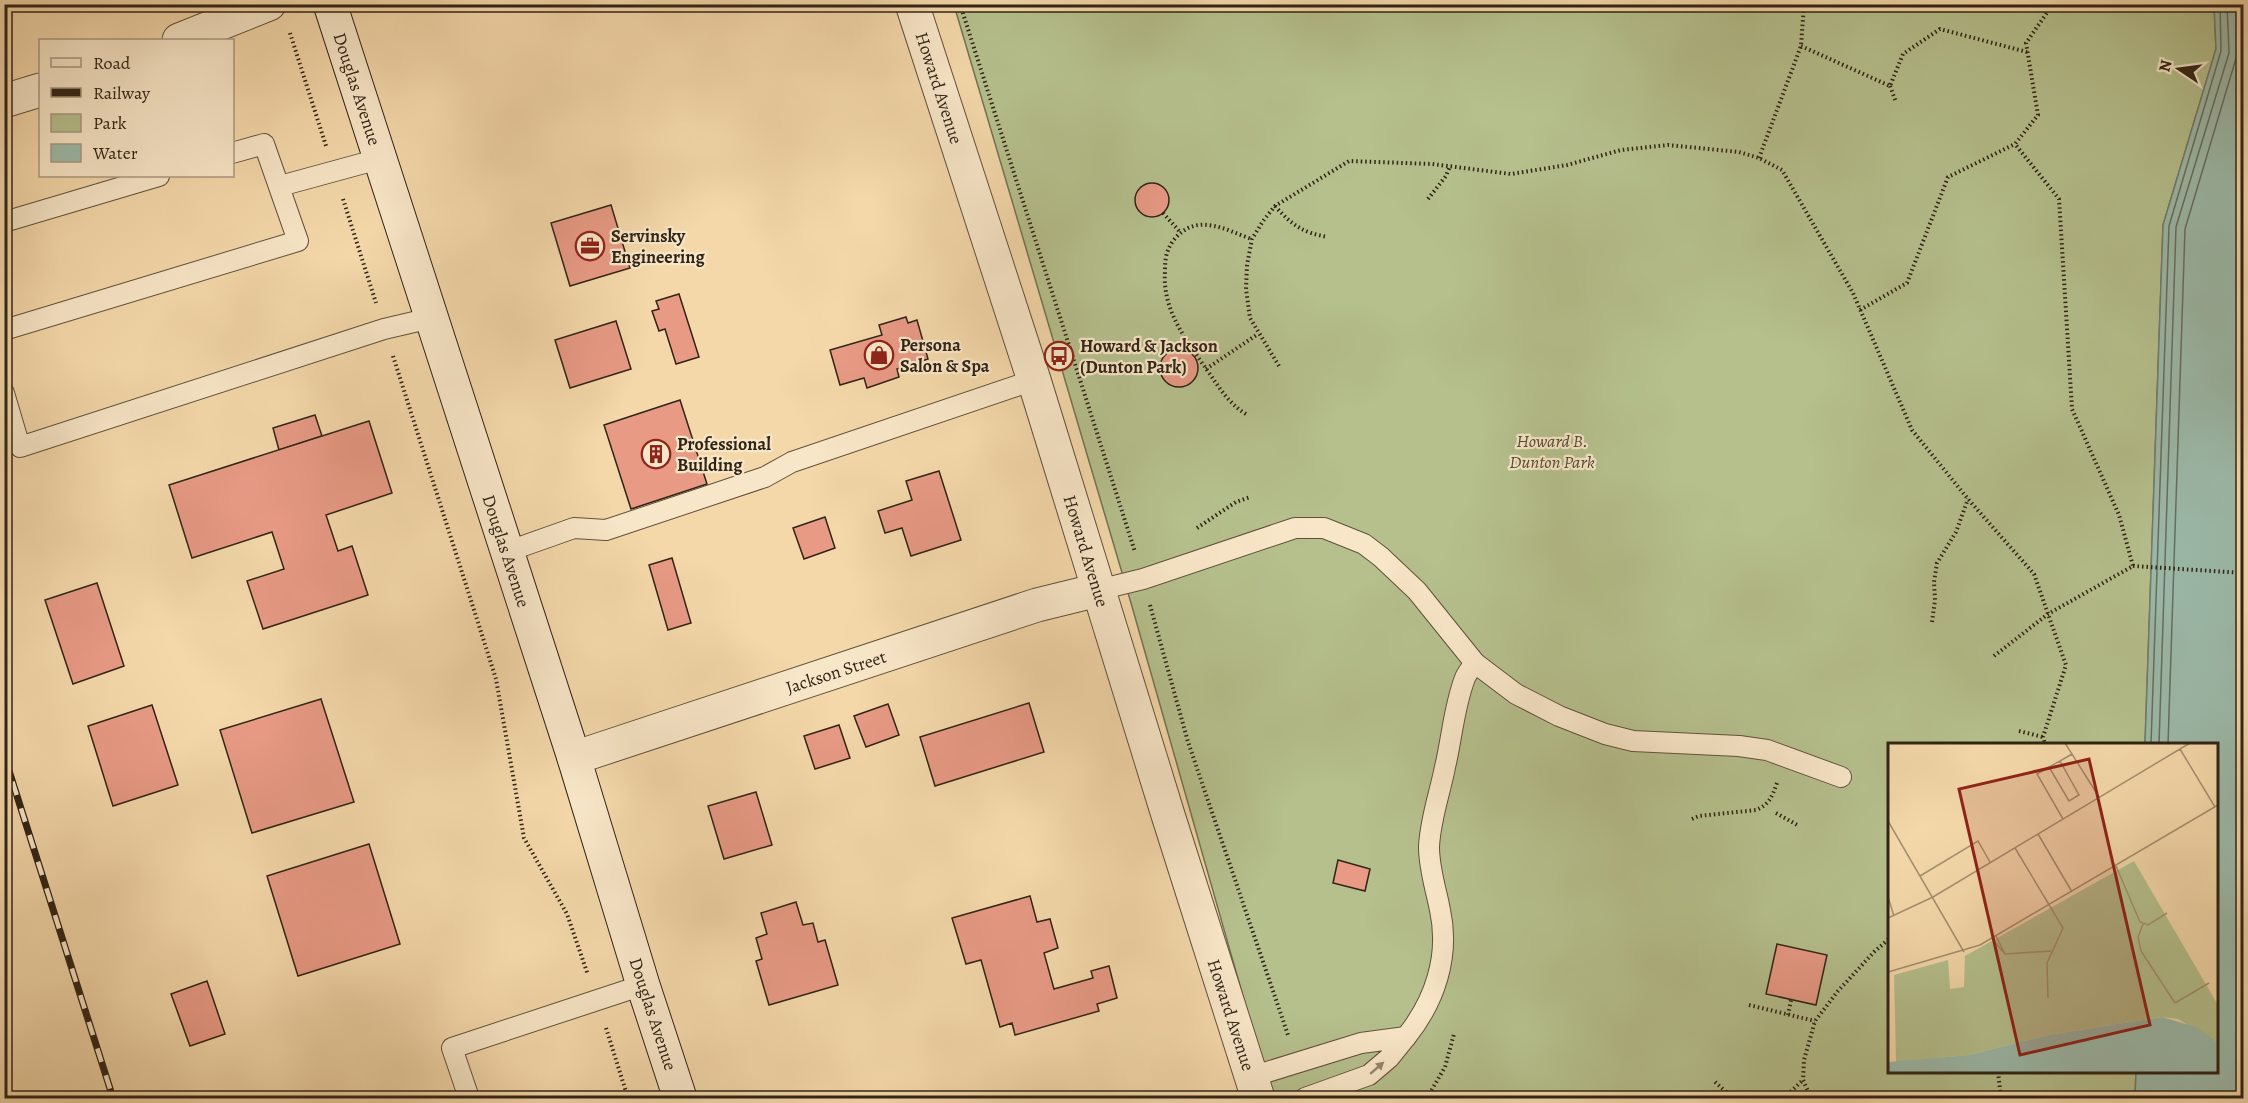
<svg xmlns="http://www.w3.org/2000/svg" width="2248" height="1103" font-family="Alegreya,serif">
<style>
.green{fill:#b5c08d;stroke:#727252;stroke-width:1.5}
.water{fill:#9cbaaa;stroke:#717e6f;stroke-width:1.5}
.lines{fill:none;stroke-linecap:round;stroke-linejoin:round}
.shore{stroke:#666f60;stroke-width:1.5}
.building{fill:#e89a85;stroke:#302416;stroke-width:1.5}
.lane-casing{stroke:#61513b;stroke-width:22}
.street-casing{stroke:#61513b;stroke-width:35}
.secondary-casing{stroke:#302416;stroke-width:35}
.path{stroke:#302416;stroke-width:4;stroke-dasharray:1.5 3;stroke-linecap:butt}
.lane{stroke:#f8e6c8;stroke-width:20}
.street{stroke:#f8e6c8;stroke-width:33}
.secondary{stroke:#f8e6c8;stroke-width:33}
.rail-casing{stroke:#302416;stroke-width:7}
.rail{stroke:#f8e6c8;stroke-width:4.5;stroke-dasharray:14;stroke-linecap:butt}
.oneway{fill:#94856f}
.labels{text-anchor:middle;stroke-width:4.5;stroke-linejoin:round;paint-order:stroke}
.street-label{font-size:18px;fill:#302416;stroke:#f8e6c8}
.poi-label{font-size:18px;font-weight:bold;fill:#302416;stroke:#f8e6c8;text-anchor:start}
.park-label{font-size:18px;font-style:italic;fill:#514b34;stroke:#f8e6c8}
.inset-road{fill:none;stroke:#a6906f;stroke-width:1.5}
.view{fill:#8f2418;fill-opacity:0.15;stroke:#8f2418;stroke-width:3}
.inset-edge{fill:none;stroke:#302416;stroke-width:3}
</style>
<rect width="100%" height="100%" fill="#f4d8aa"/>
<filter id="stains"><feTurbulence type="fractalNoise" baseFrequency=".00333" numOctaves="4"/><feColorMatrix values="0 0 0 0 .2 0 0 0 0 .09 0 0 0 0 .02 0 0 0 .5 -.17"/></filter>
<radialGradient id="worn" r=".72"><stop offset=".6" stop-color="#630" stop-opacity="0"/><stop offset="1" stop-color="#630" stop-opacity=".3"/></radialGradient>
<polygon class="green" points="954,5 2214,5 2216,49 2163,225 2145,744 1890,744 1890,1072 2136,1072 2135,1098 1272,1098 1131,603"/>
<polygon class="water" points="2214,5 2244,5 2243,1098 2135,1098 2136,1072 2216,1072 2216,744 2145,744 2163,225 2216,49"/>
<g class="lines">
<g class="shore">
<polyline points="2151,744 2169,226 2221,51 2220,4"/>
<polyline points="2159,744 2176,227 2229,53 2227,4"/>
<polyline points="2168,744 2185,229 2237,55 2236,4"/>
</g>
</g>
<g class="building">
<circle cx="1152" cy="200" r="17"/>
<polygon points="611,205 630,268 570,286 551,223"/>
<polygon points="679,294 699,357 676,364 665,329 659,331 652,311 659,309 656,301"/>
<polygon points="906,317 908,323 917,320 928,359 897,369 899,377 867,388 864,378 840,385 830,350 882,335 879,325"/>
<polygon points="616,321 631,369 570,388 555,340"/>
<circle cx="1179" cy="368" r="19"/>
<polygon points="680,400 707,484 631,509 604,425"/>
<polygon points="315,415 322,436 279,450 273,428"/>
<polygon points="369,421 392,493 326,515 338,551 352,546 368,595 263,629 247,581 284,569 272,532 192,558 169,485"/>
<polygon points="939,471 961,540 911,556 902,528 885,533 878,511 912,500 906,481"/>
<polygon points="825,517 835,548 804,559 793,528"/>
<polygon points="672,558 691,623 668,630 649,565"/>
<polygon points="97,583 124,666 73,684 45,600"/>
<polygon points="321,699 354,802 252,833 220,730"/>
<polygon points="1029,703 1044,752 935,786 920,737"/>
<polygon points="888,704 899,735 866,747 854,716"/>
<polygon points="152,705 178,785 113,806 88,726"/>
<polygon points="839,725 850,758 815,769 804,736"/>
<polygon points="756,792 772,845 724,859 708,806"/>
<polygon points="369,844 400,944 298,976 267,876"/>
<polygon points="1338,860 1370,869 1365,891 1333,883"/>
<polygon points="1030,896 1037,922 1050,919 1058,948 1044,953 1054,989 1093,978 1091,971 1109,966 1117,998 1097,1004 1099,1011 1015,1035 1012,1023 1000,1027 981,960 966,964 952,918"/>
<polygon points="796,902 803,925 813,923 818,942 825,940 838,985 769,1005 756,961 762,959 756,938 767,934 761,913"/>
<polygon points="1777,944 1827,955 1816,1005 1766,994"/>
<polygon points="207,981 225,1034 190,1046 171,994"/>
</g>
<g class="lines">
<g class="lane-casing">
<g id="lane">
<polyline points="280,186 379,159"/>
<polyline points="4,222 159,176"/>
<polyline points="4,330 298,241 264,144 232,153"/>
<polyline points="4,393 20,447 384,329 431,318"/>
<polyline points="506,552 574,528 606,530 765,477 792,462 1034,380"/>
<polyline points="1098,590 1143,579 1295,528 1324,528 1364,544 1381,557 1417,591 1475,663 1516,694 1559,716 1605,734 1633,741 1739,746 1767,750 1841,777"/>
<path d="M1406 1037C1435 1001 1450 956 1440 910 1436 889 1429 869 1429 847 1430 820 1440 793 1445 767 1452 738 1454 706 1465 678 1467 673 1471 668 1475 663"/>
<polyline points="1251,1077 1361,1043 1406,1037 1389,1058 1369,1075 1305,1098"/>
<polyline points="469,1098 452,1048 643,985"/>
</g>
</g>
<g class="street-casing">
<g id="street">
<polyline points="912,4 1034,380 1168,815 1258,1098"/>
<polyline points="179,40 269,4"/>
<polyline points="4,101 40,90"/>
<polyline points="574,758 1037,605 1098,590"/>
</g>
</g>
<g class="secondary-casing">
<polyline id="secondary" points="330,4 574,758 643,985 680,1098"/>
</g>
<g class="path">
<polyline points="960,4 1135,552"/>
<polyline points="290,33 326,146"/>
<polyline points="1801,46 1890,86 1903,54 1940,29 2027,52"/>
<polyline points="1890,86 1896,102"/>
<polyline points="1759,158 1801,46 1804,4"/>
<polyline points="343,199 376,303"/>
<polyline points="1428,199 1446,176 1450,166"/>
<path d="M1275 206C1292 225 1303 233 1328 237"/>
<polyline points="1163,213 1180,232"/>
<polyline points="1860,310 1907,283 1948,177 2015,144"/>
<polyline points="393,356 496,679 524,838 567,914 588,975"/>
<polyline points="1279,366 1250,318 1246,289 1247,265 1252,239 1263,221 1275,206 1349,161 1432,164 1511,174 1567,165 1621,150 1668,145 1739,152 1759,158 1782,170 1853,293 1912,430 1968,499 2034,574 2066,665 2043,737 2045,744"/>
<polyline points="1206,369 1258,334"/>
<path d="M1246 414C1228 403 1219 387 1207 370 1186 340 1162 310 1165 271 1165 259 1166 251 1173 241 1179 233 1188 226 1199 225 1217 223 1236 234 1252 239"/>
<polyline points="1197,528 1236,502 1250,497"/>
<polyline points="2133,566 2244,573"/>
<polyline points="1150,605 1188,742 1288,1035"/>
<polyline points="1932,622 1935,600 1934,582 1937,563 1956,532 1968,499"/>
<polyline points="1994,656 2048,614 2133,566 2119,515 2072,409 2059,199 2015,144 2038,115 2026,43 2053,4"/>
<polyline points="2019,731 2043,737"/>
<polyline points="1776,813 1799,826"/>
<path d="M1692 819 1699 816 1756 810C1770 804 1772 796 1777 783"/>
<polyline points="1749,1005 1815,1021"/>
<polyline points="1788,1015 1791,1000"/>
<polyline points="606,1028 628,1098"/>
<polyline points="1998,1072 2001,1098"/>
<polyline points="1715,1082 1733,1098"/>
<polyline points="1427,1098 1445,1067 1454,1034"/>
<polyline points="1784,1098 1803,1080"/>
<polyline points="1811,1098 1803,1080 1804,1060 1815,1021 1838,991 1874,952 1890,938"/>
</g>
<use href="#lane" class="lane"/>
<use href="#street" class="street"/>
<use href="#secondary" class="secondary"/>
<g class="rail-casing">
<polyline id="rail" points="4,755 113,1098"/>
</g>
<use href="#rail" class="rail"/>
</g>
<defs><path id="oneway-solid" d="M-6-.8H1V-3.2L6.5 0L1 3.2V.8H-6Z" transform="scale(1.5)"/></defs>
<use class="oneway" href="#oneway-solid" transform="translate(1377 1068) rotate(-41)"/>
<defs>
<g id="office-ring" transform="scale(1.5)"><circle r="9.5" fill="#f8e6c8" stroke="#8f2418" stroke-width="1.5"/><path d="M-6-3h4V-5.5h4V-3h4V5H-6ZM-1-4.5V-3h2v-1.5ZM-6 0V1H6V0Z" fill="#8f2418"/></g>
<g id="shop-ring" transform="scale(1.5)"><circle r="9.5" fill="#f8e6c8" stroke="#8f2418" stroke-width="1.5"/><path d="M-5-2.5h2.3a2.7 3.5 0 0 1 5.4 0H5L5.5 6h-11ZM-1.5-2.5h3a1.5 2.3 0 0 0-3 0Z" fill="#8f2418"/></g>
<g id="bus-ring" transform="scale(1.5)"><circle r="9.5" fill="#f8e6c8" stroke="#8f2418" stroke-width="1.5"/><path d="M-5-6H5V4H4V6H2V4H-2V6H-4V4H-5ZM-3.5-4V0h7V-4ZM-3.5 1.2v1.5H-2V1.2ZM2 1.2v1.5H3.5V1.2Z" fill="#8f2418"/></g>
<g id="building-ring" transform="scale(1.5)"><circle r="9.5" fill="#f8e6c8" stroke="#8f2418" stroke-width="1.5"/><path d="M-4-6H4V6H1V3H-1V6H-4ZM-2.5-4.3h1.7v1.8h-1.7ZM.8-4.3h1.7v1.8H.8ZM-2.5-1h1.7V.8h-1.7ZM.8-1h1.7V.8H.8Z" fill="#8f2418"/></g>
</defs>
<g fill-rule="evenodd">
<use href="#office-ring" x="590" y="246"/>
<use href="#shop-ring" x="879" y="355"/>
<use href="#bus-ring" x="1059" y="356"/>
<use href="#building-ring" x="656" y="454"/>
</g>
<g class="labels">
<g class="street-label">
<text transform="translate(939 88) rotate(72)" y="6">Howard Avenue</text>
<text transform="translate(357 89) rotate(72)" y="6">Douglas Avenue</text>
<text transform="translate(506 551) rotate(72)" y="6">Douglas Avenue</text>
<text transform="translate(1086 551) rotate(73)" y="6">Howard Avenue</text>
<text transform="translate(836 672) rotate(-18)" y="6">Jackson Street</text>
<text transform="translate(653 1014) rotate(72)" y="6">Douglas Avenue</text>
<text transform="translate(1231 1015) rotate(72)" y="6">Howard Avenue</text>
</g>
<g class="poi-label">
<text x="611" y="242">Servinsky<tspan x="611" dy="21">Engineering</tspan></text>
<text x="900" y="351">Persona<tspan x="900" dy="21">Salon &amp; Spa</tspan></text>
<text x="1080" y="352">Howard &amp; Jackson<tspan x="1080" dy="21">(Dunton Park)</tspan></text>
<text x="677" y="450">Professional<tspan x="677" dy="21">Building</tspan></text>
</g>
<g class="park-label">
<text x="1552" y="447">Howard B.<tspan x="1552" dy="21">Dunton Park</tspan></text>
</g>
</g>
<g transform="translate(1888 743)">
<rect width="330" height="330" fill="#f4d8aa"/>
<path d="M246 118 330 262V300L290 276 274 274 160 292 81 312 8 319 6 232 60 217 62 246 76 244 77 213Z" fill="#b5c08d"/>
<path d="M274 274 308 284 330 300V330H0V319L81 312 160 292Z" fill="#9cbaaa"/>
<path class="inset-road" d="M177 0 211 54M292 6 327 64M172 18 191 52 181 58 161 24 172 18 184 11M161 24 149 31 175 76M0 78 76 209M150 91 184 149M127 105 175 185 159 220 160 255M228 123 252 179 260 182 279 170M32 133 90 98 102 119M0 154 6 173M0 175 45 154 302 0M255 181 250 194 253 208 287 260M104 196 117 211 108 193M117 211 163 208M0 229 92 202 330 62M287 260 321 240"/>
<path class="view" d="M201 16 262 282 132 312 71 46Z"/>
<rect width="330" height="330" class="inset-edge"/>
</g>
<rect width="2248" height="1103" fill="none" stroke="#f4d8aa" stroke-width="24"/>
<rect x="6" y="6" width="2236" height="1091" fill="none" stroke="#302416" stroke-width="3"/>
<rect x="12" y="12" width="2224" height="1079" fill="none" stroke="#302416" stroke-width="1.5"/>
<rect x="39" y="39" width="195" height="138" fill="#f8e6c8" stroke="#a89881" stroke-width="1.5"/>
<rect x="51" y="58" width="30" height="9" fill="#f8e6c8" stroke="#a89881" stroke-width="1.5"/>
<text x="93" y="69" font-size="18" fill="#302416">Road</text>
<rect x="51" y="88" width="30" height="9" fill="#302416" stroke="#a89881" stroke-width="1.5"/>
<text x="93" y="99" font-size="18" fill="#302416">Railway</text>
<rect x="51" y="114" width="30" height="18" fill="#b5c08d" stroke="#a89881" stroke-width="1.5"/>
<text x="93" y="129" font-size="18" fill="#302416">Park</text>
<rect x="51" y="144" width="30" height="18" fill="#9cbaaa" stroke="#a89881" stroke-width="1.5"/>
<text x="93" y="159" font-size="18" fill="#302416">Water</text>
<g transform="translate(2179 69) rotate(283)" stroke="#f8e6c8" stroke-width="4.5" paint-order="stroke">
<path d="M0-4.5L10 22L0 15L-10 22Z" fill="#302416"/>
<text y="-9" font-size="16" font-weight="bold" text-anchor="middle" fill="#302416">N</text>
</g>
<rect width="100%" height="100%" filter="url(#stains)"/>
<rect width="100%" height="100%" fill="url(#worn)"/>
</svg>
